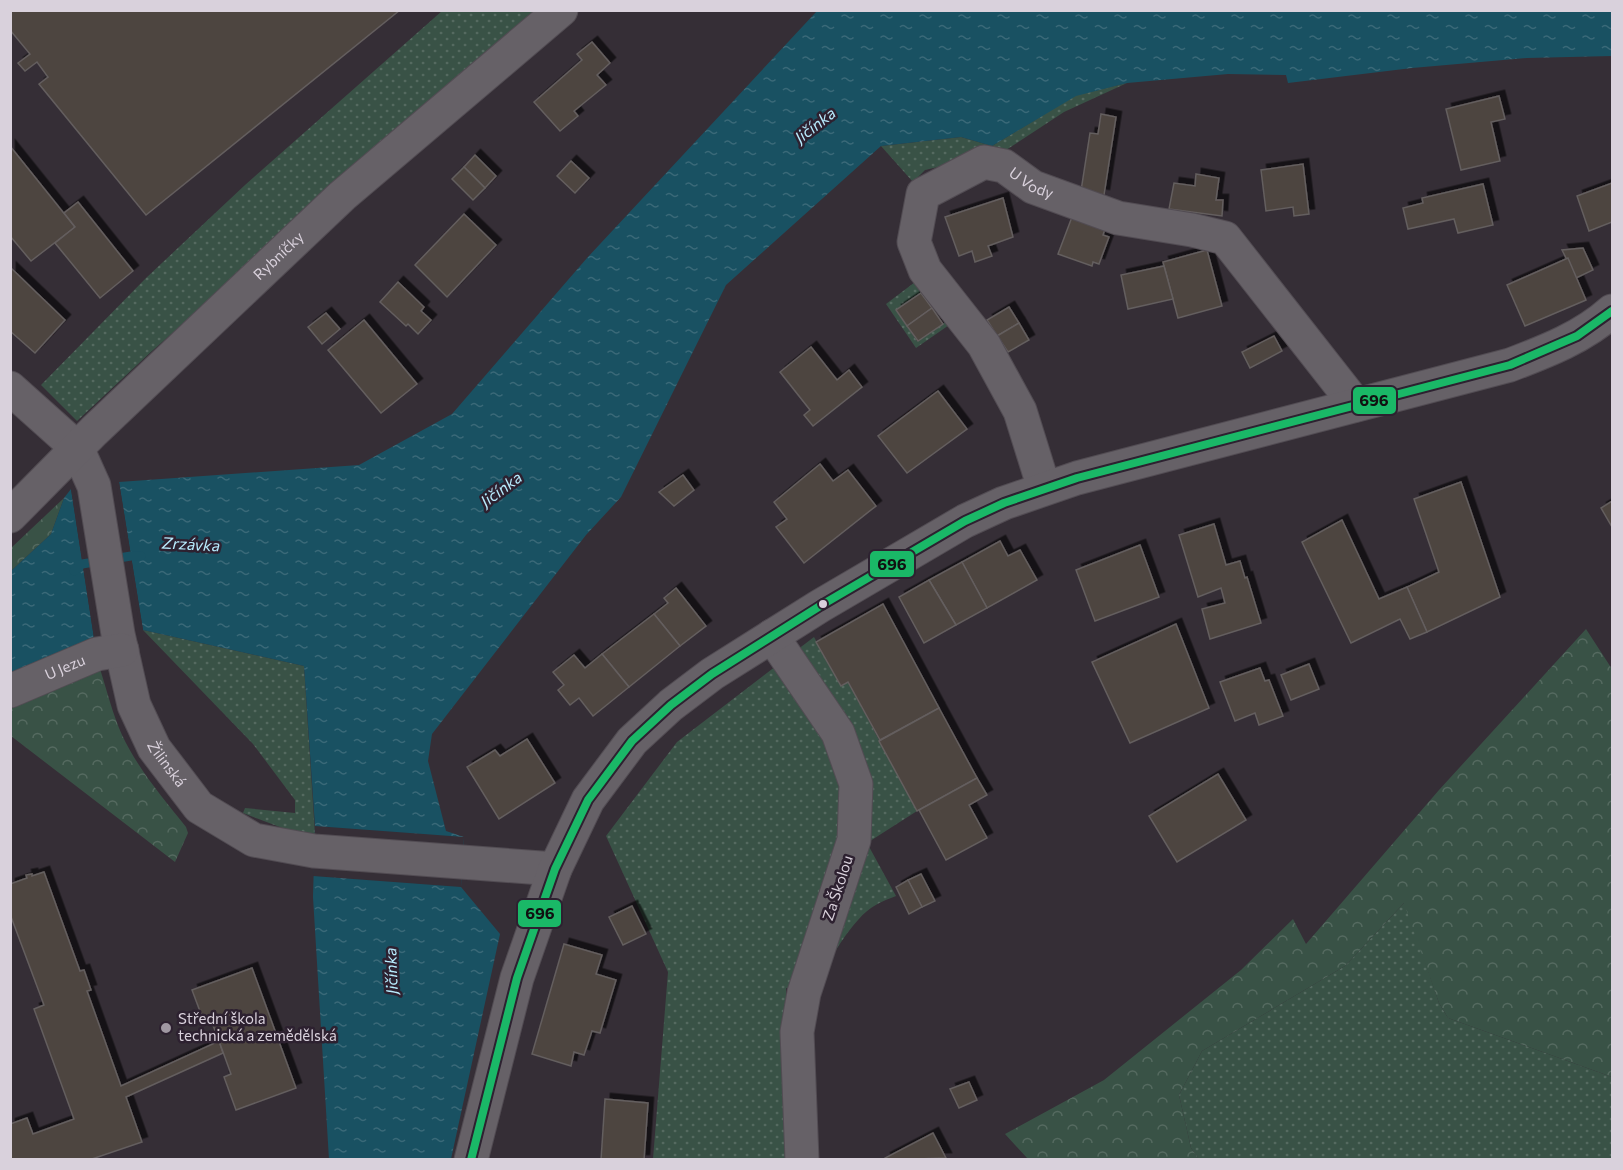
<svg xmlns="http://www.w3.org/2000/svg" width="1623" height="1170" font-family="Commissioner,sans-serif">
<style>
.grass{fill:url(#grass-dots)}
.forest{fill:url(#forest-crowns)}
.water{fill:url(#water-ripples)}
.pier{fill:#352e36}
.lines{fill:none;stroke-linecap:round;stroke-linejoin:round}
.stream{stroke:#195162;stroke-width:9}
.building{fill:#4d4541;stroke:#645e5e;stroke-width:1.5;filter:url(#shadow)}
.minor-casing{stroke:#524c53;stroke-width:35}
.minor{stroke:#666167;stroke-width:33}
.bus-1-casing{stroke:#2d2130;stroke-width:12}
.bus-1{stroke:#1ab867;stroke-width:8}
.bus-dot{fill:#d9d1dc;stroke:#2d2130;stroke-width:2}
.poi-dot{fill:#a098a2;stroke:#2d2130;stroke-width:2}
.labels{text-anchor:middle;stroke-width:5;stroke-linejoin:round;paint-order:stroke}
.street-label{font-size:15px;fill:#d9d1dc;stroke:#2d2130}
.poi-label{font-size:15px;fill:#d9d1dc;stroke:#2d2130;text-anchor:start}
.water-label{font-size:16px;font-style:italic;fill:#b8ecfe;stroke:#2d2130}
.line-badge{stroke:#2d2130;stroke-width:2}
.pale-badge-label{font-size:16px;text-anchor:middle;font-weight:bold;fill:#111}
</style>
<defs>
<pattern id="grass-dots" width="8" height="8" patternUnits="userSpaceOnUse" patternTransform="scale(1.5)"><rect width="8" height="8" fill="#395246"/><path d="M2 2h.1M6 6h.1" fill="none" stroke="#556a60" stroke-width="1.8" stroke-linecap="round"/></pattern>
<pattern id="forest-crowns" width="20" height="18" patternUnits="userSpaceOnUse" patternTransform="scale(1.5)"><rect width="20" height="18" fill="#395246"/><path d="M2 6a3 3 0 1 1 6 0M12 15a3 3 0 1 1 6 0" fill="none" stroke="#556a60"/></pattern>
<pattern id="water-ripples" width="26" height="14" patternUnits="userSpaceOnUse" patternTransform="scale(1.5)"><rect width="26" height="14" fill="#195162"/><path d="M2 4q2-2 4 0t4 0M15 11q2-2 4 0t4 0" fill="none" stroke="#3a6978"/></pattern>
<filter id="shadow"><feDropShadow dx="5.5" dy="-5.5" stdDeviation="0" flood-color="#0009"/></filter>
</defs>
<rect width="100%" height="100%" fill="#352e36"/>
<g class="grass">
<polygon points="442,11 538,11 152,351 77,421 41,385 146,278 245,185"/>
<polygon points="1127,83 1064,112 1003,152 925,170 913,182 881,146 961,137 992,146 1076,95"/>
<polygon points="919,279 926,289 896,310 917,341 949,319 952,323 916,348 886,304"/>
<polygon points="143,630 304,666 315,834 285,829 243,813 245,808 295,813 295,800 253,744"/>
<path d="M814 637 841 686 848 682 917 811 867 843 896 896C888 899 878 903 871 908 849 923 822 972 811 996L786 988V1074L790 1159H653L668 972 606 836 677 742Z"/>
<polygon points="1405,902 1439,1003 1448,1018 1612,1077 1612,1159 1199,1159 1191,1148 1179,1095 1202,1051 1345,966"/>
</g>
<g class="forest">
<polygon points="64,498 51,534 11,571 11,548"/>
<polygon points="1586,629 1612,669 1612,1077 1448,1018 1439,1003 1404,903 1345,966 1202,1051 1179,1095 1191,1148 1199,1159 1028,1159 1005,1134 1104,1080 1241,970 1293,919 1306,944 1439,790"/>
<path d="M100 669C107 691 113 715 122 735 138 769 163 798 186 827L188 833 175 862 11 736 10 698Z"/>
</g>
<g class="water">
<polygon points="817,11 1612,11 1612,56 1527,58 1412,68 1288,83 1286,75 1228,74 1127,83 1076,96 992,146 961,137 881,146 726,285 621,497 586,535 432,734 428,761 446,831 464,837 461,887 500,934 451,1159 329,1159 313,897 315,826 304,666 143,630 119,482 359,465 452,414 587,258"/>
<polygon points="71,489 94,638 11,682 11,571 51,534 64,498"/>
</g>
<g class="pier">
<polygon points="116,482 119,482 143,630 140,630"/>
<polygon points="71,489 74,489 97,638 94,638"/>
<polygon points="315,826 464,837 461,887 313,876"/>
</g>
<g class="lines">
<polyline class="stream" points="74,571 82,564 131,556 141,556"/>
</g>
<g class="building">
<polygon points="10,10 400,10 146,215 39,84 48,77 37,62 25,71 18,63 30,54 10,30"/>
<polygon points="592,42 610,63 597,75 606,85 574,111 578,116 560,131 534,102 582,60 577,54"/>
<polygon points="1499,96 1505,119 1491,122 1500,161 1461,170 1446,109"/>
<polygon points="1101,114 1116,117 1104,195 1081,191 1090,133 1098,134"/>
<polygon points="10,146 75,227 31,261 10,236"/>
<polygon points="475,155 496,176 485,188 464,167"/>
<polygon points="571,161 589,178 575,193 557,176"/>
<polygon points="1303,164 1309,214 1294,216 1293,207 1266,211 1261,170"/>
<polygon points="464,167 485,188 473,200 452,179"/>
<polygon points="1196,174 1219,178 1216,200 1223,200 1222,216 1169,209 1174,183 1195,186"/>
<polygon points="1612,183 1612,222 1589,231 1577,196"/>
<polygon points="1483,184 1493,225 1458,233 1454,219 1408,229 1403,208 1423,203 1422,198"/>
<polygon points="1003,198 1013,237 988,246 992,256 975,262 972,251 959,256 945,217"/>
<polygon points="78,202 133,271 100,298 55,243 75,227 64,213"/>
<polygon points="464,214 496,245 447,297 415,265"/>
<polygon points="1072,217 1105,229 1103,235 1109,237 1099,264 1093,262 1092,266 1058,254"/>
<polygon points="1583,248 1593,270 1576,278 1562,250"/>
<polygon points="1207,250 1222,306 1178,318 1163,262"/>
<polygon points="1568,258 1586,300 1525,326 1507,285"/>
<polygon points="1164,266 1173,299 1128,309 1121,275"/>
<polygon points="11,268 65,320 35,353 10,331"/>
<polygon points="398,282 424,307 421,311 431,320 418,334 408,324 406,326 380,302"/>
<polygon points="921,293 932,308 907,326 896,310"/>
<polygon points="1009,307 1019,323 997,336 987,320"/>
<polygon points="932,308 943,324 918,341 907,326"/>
<polygon points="326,313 340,329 322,344 308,327"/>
<polygon points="364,320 417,384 381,413 328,350"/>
<polygon points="1019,323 1029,340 1008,352 997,336"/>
<polygon points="1274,336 1282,351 1250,368 1242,352"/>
<polygon points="811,347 837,380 849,370 862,387 813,426 804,415 810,410 780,372"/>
<polygon points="938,391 967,429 907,473 878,436"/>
<polygon points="820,464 833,481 848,470 876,506 804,563 776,527 787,519 774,502"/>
<polygon points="683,475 694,490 674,506 659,492"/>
<polygon points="1461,482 1500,597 1427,632 1407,587 1439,572 1414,499"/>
<polygon points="1612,501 1612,527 1601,508"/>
<polygon points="1342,520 1379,599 1407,587 1427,632 1410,639 1400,619 1351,643 1302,542"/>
<polygon points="1214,524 1226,565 1240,561 1245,578 1247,577 1261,623 1210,639 1202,609 1225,603 1221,588 1198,597 1179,535"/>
<polygon points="1000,541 1008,556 1020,550 1037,580 987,608 962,562"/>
<polygon points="1140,545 1159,597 1095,621 1076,570"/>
<polygon points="962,562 987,608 956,625 929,580"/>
<polygon points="929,580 956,625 924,643 899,597"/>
<polygon points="676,588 706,626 680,646 654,614 668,603 664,598"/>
<polygon points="883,604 939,708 880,740 848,682 841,686 816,642"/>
<polygon points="654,614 680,646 629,687 602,654"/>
<polygon points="1176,624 1209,708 1130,743 1092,662"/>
<polygon points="602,654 629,687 593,716 579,698 570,705 558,690 564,685 553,672 574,655 585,668"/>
<polygon points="1309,664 1319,689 1291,700 1281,675"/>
<polygon points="1260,668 1265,681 1269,680 1283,716 1259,725 1255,713 1235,721 1220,682"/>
<polygon points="939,708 977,778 917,811 879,741"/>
<polygon points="527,739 555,783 499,819 467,767 495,750 500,756"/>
<polygon points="1218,774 1246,820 1177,862 1149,816"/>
<polygon points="977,778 987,795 969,805 987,838 946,860 919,810"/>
<polygon points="44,872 80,971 84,970 91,990 87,991 121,1086 219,1041 223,1053 126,1097 142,1142 89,1160 10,1160 10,1124 27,1118 33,1134 74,1119 34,1009 44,1005 10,914 10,884 27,878 26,875 32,874 32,876"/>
<polygon points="921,874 935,901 922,907 908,880"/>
<polygon points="908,880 922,907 909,914 896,887"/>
<polygon points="632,906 646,934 623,945 609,917"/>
<polygon points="564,944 602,955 596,974 616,980 600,1033 592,1031 584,1055 574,1052 571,1066 532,1054"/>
<polygon points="252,968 296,1088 236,1110 224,1077 231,1074 219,1041 211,1020 204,1022 192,990"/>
<polygon points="969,1082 977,1100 959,1108 950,1089"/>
<polygon points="605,1099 648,1103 644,1160 601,1160"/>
<polygon points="933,1133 946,1158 886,1160 885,1158"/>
</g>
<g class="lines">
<g class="minor-casing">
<g id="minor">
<path id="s1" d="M10 388 77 448 94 486 118 634 134 705 154 748 199 807 254 840 314 851 555 869"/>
<path id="s2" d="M1044 488 1020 411 984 345 925 270 914 242 923 194 984 162 1004 166 1033 187 1118 218 1192 230 1225 238 1356 405"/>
<path id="s3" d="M10 516 94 431 342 196 561 10"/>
<polyline points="772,636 838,733 856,784 854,840 804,993 797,1032 802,1160"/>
<path id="s4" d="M10 691 97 654 122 650"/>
<path d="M471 1160 517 978 555 869 588 800 632 741 671 705 712 674 820 606 965 521 1004 503 1077 478 1510 365C1547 351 1583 337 1612 311"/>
</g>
</g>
<use href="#minor" class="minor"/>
<g class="bus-1-casing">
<polyline id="bus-1" points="471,1160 517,978 555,869 588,800 632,741 671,705 712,674 820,606 965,521 1004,503 1077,478 1510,365 1577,336 1612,311"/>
</g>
<use href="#bus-1" class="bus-1"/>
</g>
<circle class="bus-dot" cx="823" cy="604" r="5"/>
<circle class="poi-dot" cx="166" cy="1028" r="6"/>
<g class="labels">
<g class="street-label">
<text dy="5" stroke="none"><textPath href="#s2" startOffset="452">U Vody</textPath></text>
<text dy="5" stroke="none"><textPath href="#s3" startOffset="374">Rybníčky</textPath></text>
<text dy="5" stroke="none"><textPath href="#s4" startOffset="60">U Jezu</textPath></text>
<text dy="5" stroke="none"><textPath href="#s1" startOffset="422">Žilinská</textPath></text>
<text transform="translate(838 888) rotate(-72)" y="5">Za Školou</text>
</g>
<g class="poi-label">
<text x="178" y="1024">Střední škola<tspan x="178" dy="17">technická a zemědělská</tspan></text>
</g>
<g class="water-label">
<text transform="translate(815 125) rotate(-38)" y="6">Jičínka</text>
<text transform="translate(501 489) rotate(-37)" y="6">Jičínka</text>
<text transform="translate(191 544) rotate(3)" y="6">Zrzávka</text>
<text transform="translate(391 971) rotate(-92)" y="6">Jičínka</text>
</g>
</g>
<g class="line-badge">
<rect x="1352" y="386" width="45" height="29" rx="6" fill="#1ab867"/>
<rect x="869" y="550" width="46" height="28" rx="6" fill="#1ab867"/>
<rect x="517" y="899" width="45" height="29" rx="6" fill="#1ab867"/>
</g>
<g class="pale-badge-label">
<text x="1374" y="406">696</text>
<text x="892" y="570">696</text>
<text x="540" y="919">696</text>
</g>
<rect width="1623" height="1170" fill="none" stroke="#d9d1dc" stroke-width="24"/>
</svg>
